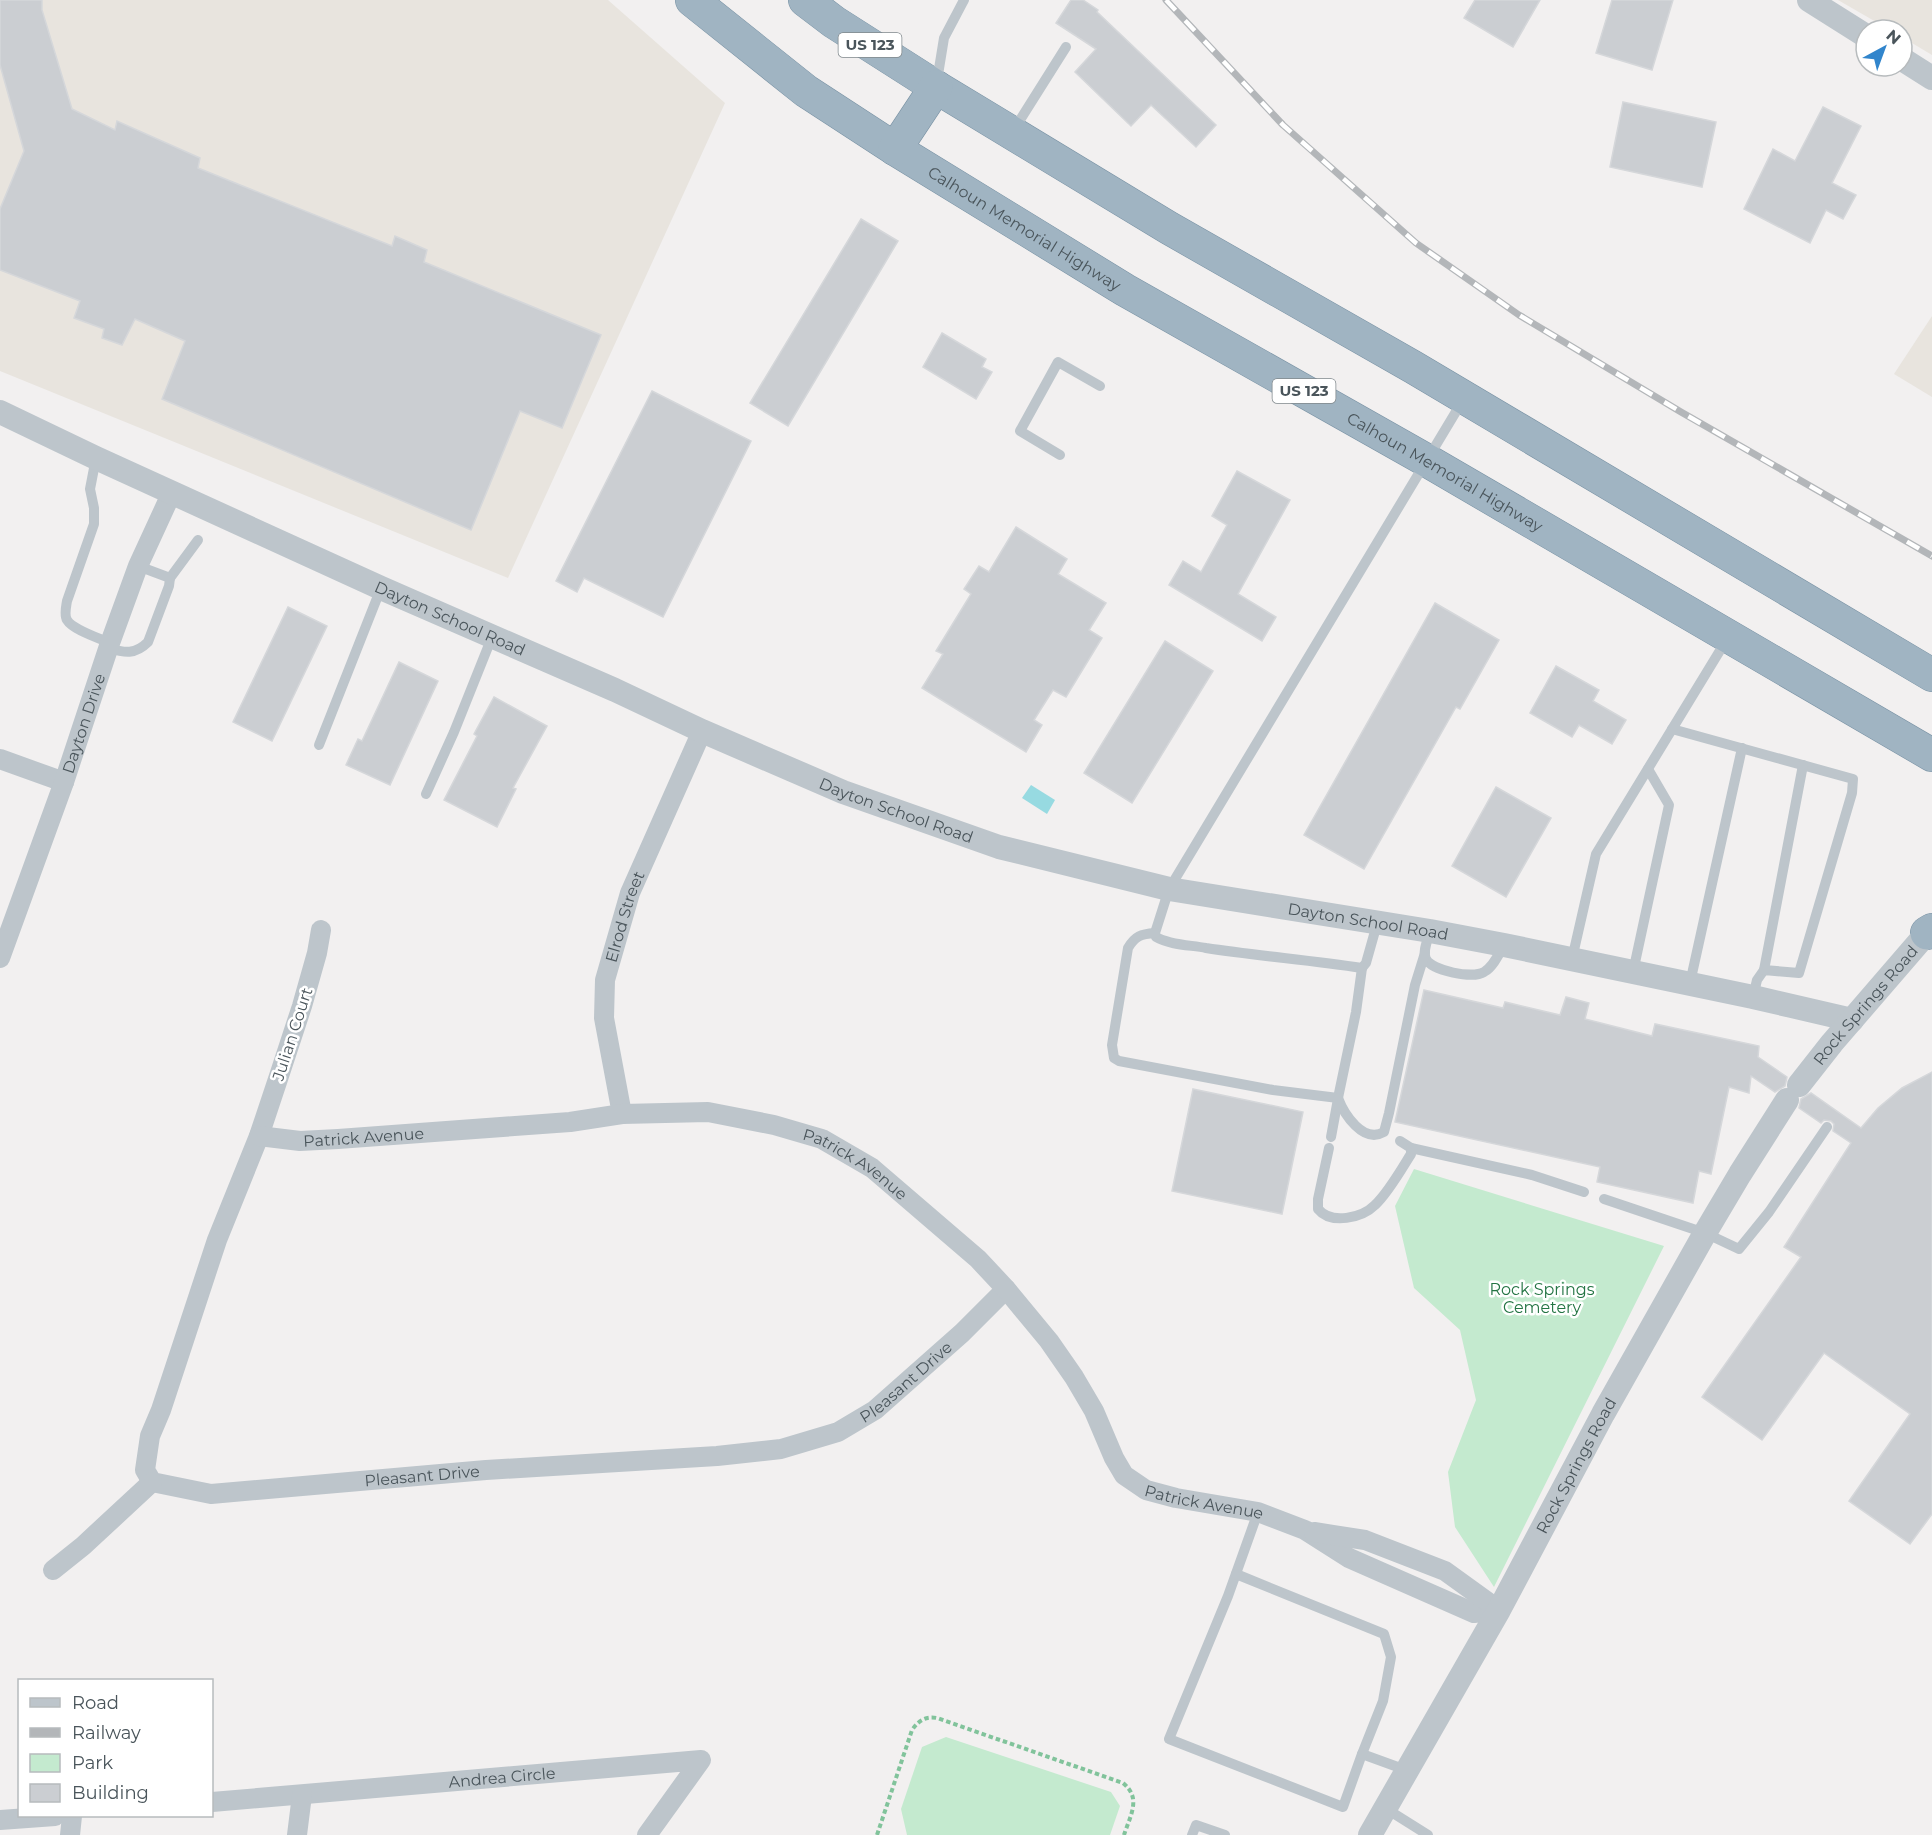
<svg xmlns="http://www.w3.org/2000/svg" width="1932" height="1835" font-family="Montserrat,sans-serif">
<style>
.commercial{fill:#e8e4de}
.green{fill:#c4eacf}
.water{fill:#97dae1}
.building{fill:#cbced2;stroke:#d5d7da;stroke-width:1.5}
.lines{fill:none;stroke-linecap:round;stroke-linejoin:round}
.trunk-casing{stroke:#7992a4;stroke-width:34}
.path{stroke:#81c39b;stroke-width:4;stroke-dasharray:4.5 3;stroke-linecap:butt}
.service{stroke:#bdc5cb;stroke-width:10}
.minor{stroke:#bdc5cb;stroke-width:20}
.tertiary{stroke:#bdc5cb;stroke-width:24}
.trunk{stroke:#a0b4c2;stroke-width:33}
.rail-casing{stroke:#b3b6b9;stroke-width:7}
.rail{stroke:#fff;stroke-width:4.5;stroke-dasharray:14;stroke-linecap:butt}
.labels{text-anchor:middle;stroke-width:5;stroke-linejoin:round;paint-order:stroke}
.shield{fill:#fff;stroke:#80888c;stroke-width:1.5}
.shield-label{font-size:15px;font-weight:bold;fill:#4a555b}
.street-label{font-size:16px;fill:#4a555b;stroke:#fff}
.park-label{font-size:16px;fill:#237443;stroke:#fff}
</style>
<rect width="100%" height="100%" fill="#f2f0f0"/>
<g class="commercial">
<polygon points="0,0 608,0 725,103 508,578 0,371"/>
<polygon points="1838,0 1932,0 1932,55 1902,37 1902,30 1890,30"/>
<polygon points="1932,316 1932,397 1894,374"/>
</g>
<g class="green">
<polygon points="1414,1169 1664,1246 1494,1587 1455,1527 1448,1472 1476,1400 1460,1330 1414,1288 1395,1206"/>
<polygon points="946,1737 1111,1792 1120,1806 1110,1835 907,1835 901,1809 922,1747"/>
</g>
<polygon class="water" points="1031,785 1055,800 1047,814 1022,798"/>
<g class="building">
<polygon points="0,0 42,0 42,10 72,109 115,130 117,121 200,158 198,168 392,246 395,236 427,250 424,262 601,335 562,428 520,411 471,530 162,399 185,341 135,319 122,345 102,338 104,329 74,318 80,301 0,270 0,209 24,151 0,65"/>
<polygon points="1071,0 1083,0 1098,10 1097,12 1216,125 1196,147 1151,105 1131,126 1075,72 1096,49 1056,23"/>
<polygon points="1475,0 1540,0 1513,47 1464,18"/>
<polygon points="1612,0 1673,0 1652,70 1596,53"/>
<polygon points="1623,102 1716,122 1702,187 1610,167"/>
<polygon points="1823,107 1861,126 1832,183 1856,195 1843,219 1826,210 1810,243 1744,209 1773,149 1795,161"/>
<polygon points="861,219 898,241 788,426 750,403"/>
<polygon points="942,333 986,359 982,367 992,372 976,399 923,367"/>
<polygon points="652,391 751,441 663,617 584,578 577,592 556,581"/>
<polygon points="1237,471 1290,500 1238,594 1276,617 1262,641 1169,585 1183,561 1201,572 1227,525 1212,516"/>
<polygon points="1016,527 1067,559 1058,574 1106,603 1089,630 1102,638 1066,697 1053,690 1034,720 1042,725 1026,752 922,688 943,654 936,651 971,594 964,589 979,566 989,572"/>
<polygon points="1435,603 1499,640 1460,709 1456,707 1364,869 1304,835"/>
<polygon points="288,607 327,626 272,741 233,722"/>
<polygon points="1165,641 1213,671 1132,803 1084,773"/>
<polygon points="399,662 438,681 390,785 346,765 358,739 362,741"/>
<polygon points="1556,666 1599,690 1593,701 1626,720 1612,744 1579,725 1572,737 1530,713"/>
<polygon points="494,697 547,726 513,788 516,789 497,827 444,800 477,736 474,734"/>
<polygon points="1496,787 1551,818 1506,897 1452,866"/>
<polygon points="1424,990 1503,1008 1505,1002 1560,1015 1566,997 1589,1003 1585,1019 1652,1036 1655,1024 1759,1046 1758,1057 1787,1077 1785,1086 1775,1092 1751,1076 1749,1093 1729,1087 1711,1174 1699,1171 1693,1203 1597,1182 1600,1167 1395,1122"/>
<polygon points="1932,1072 1932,1514 1910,1544 1849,1501 1910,1414 1824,1353 1762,1440 1702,1397 1801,1257 1784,1247 1851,1143 1833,1131 1834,1124 1831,1121 1824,1120 1821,1123 1799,1108 1801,1099 1811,1093 1861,1128 1878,1108 1902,1088"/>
<polygon points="1193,1089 1303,1112 1282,1214 1172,1191"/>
</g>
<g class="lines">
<g class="trunk-casing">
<g id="trunk">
<path id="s9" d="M692 0 806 91 895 149 1125 290 1426 460 1932 755"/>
<polyline points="805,0 834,22 936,87 1169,228 1413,367 1932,675"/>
<polyline points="895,149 936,87"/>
<polyline points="1927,933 1932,930"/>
</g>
</g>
<path class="path" d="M877 1835 912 1730C919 1720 926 1716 937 1718L1123 1783C1142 1798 1130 1816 1124 1835"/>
<g class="service">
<polyline points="937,81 944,38 964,0"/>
<polyline points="1013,131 1066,47"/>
<polyline points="1060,455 1020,431 1058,362 1100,386"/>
<path d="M96 458 90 489 94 508V524L67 601C66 607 64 615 67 620 73 630 99 638 110 643"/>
<polyline points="170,578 198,540"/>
<path d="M108 648C125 653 135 655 148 642L169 586 170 578 138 566"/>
<polyline points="1672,729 1853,779 1852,793 1799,973 1764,970 1757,980 1753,997"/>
<polyline points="319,745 381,588"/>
<polyline points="426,794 454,732 492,637"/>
<path d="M1377 924 1366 963 1362 968C1310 960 1258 956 1206 948 1190 945 1170 945 1156 937L1155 933 1169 889 1463 400"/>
<path d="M1430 931C1428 939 1422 952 1426 959 1432 971 1473 979 1484 972 1493 967 1499 954 1504 945"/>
<path d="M1155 933C1141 934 1135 936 1128 948L1112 1045 1114 1058 1119 1061 1273 1090 1338 1098 1356 1012 1362 968"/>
<polyline points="1572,959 1596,854 1727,639"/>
<polyline points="1764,970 1803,765"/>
<polyline points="1633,972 1669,805 1648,769"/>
<polyline points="1690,983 1742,748"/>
<path d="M1338 1098C1344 1114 1363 1144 1384 1132L1389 1113 1415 985 1425 953"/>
<polyline points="1331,1137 1338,1099"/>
<path d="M1329 1148 1318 1199V1209C1331 1225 1362 1218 1375 1205 1388 1193 1401 1170 1411 1154V1148L1400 1141"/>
<polyline points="1411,1148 1532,1175 1584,1192"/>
<polyline points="1604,1199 1705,1233 1739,1249 1769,1212 1827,1127"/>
<polyline points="1258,1512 1228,1596 1169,1739 1343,1807 1362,1754 1406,1770"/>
<polyline points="1236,1574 1384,1634 1391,1657 1383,1701 1362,1754"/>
<polyline points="1385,1808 1428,1835"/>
<polyline points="1192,1835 1196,1825 1225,1835"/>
</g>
<g class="minor">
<polyline points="0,759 64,782"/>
<path id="s1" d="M321 930 317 953 302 1006 279 1076 259 1136 217 1240 161 1410 150 1436 145 1470 152 1482 211 1494 486 1470 717 1456 781 1449 838 1432 875 1410 962 1333 1006 1289"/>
<path id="s2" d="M0 958 64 782 110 643 138 566 172 492"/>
<path id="s3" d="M622 1114 604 1018 605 980 630 893 702 731"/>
<path id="s4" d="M259 1136 300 1141 338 1139 570 1122 622 1114 708 1112 774 1125 822 1139 872 1168 978 1259 1006 1289 1049 1341 1074 1377 1094 1411 1114 1458 1124 1475 1146 1490 1176 1498 1258 1512 1305 1530 1349 1558 1474 1613 1499 1610"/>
<polyline points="1314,1532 1365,1540 1445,1571 1499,1610"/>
<polyline points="53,1570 83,1546 152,1482"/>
<path id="s5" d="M212 1802 701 1760 647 1835"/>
<polyline points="0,1820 55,1816"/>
<polyline points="70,1835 72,1816"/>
<polyline points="297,1835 302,1795"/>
</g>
<g class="tertiary">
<polyline points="1809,0 1866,36"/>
<polyline points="1902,59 1932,78"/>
<path id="s6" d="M0 412 96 458 381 588 615 690 702 731 843 792 999 847 1169 889 1430 931 1504 945 1753 997 1852 1020"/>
<path id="s7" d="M1799 1085 1832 1043 1932 927"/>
<path id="s8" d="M1370 1835 1499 1610 1603 1414 1705 1233 1740 1174 1787 1100"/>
</g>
<use href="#trunk" class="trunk"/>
<g class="rail-casing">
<polyline id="rail" points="1166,0 1283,125 1416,243 1519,315 1681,412 1932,556"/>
</g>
<use href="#rail" class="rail"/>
</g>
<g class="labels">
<g class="shield">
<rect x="838.5" y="33" width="63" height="24" rx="4.5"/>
<rect x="1272.5" y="379" width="63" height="24" rx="4.5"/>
</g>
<g class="shield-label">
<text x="870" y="50">US 123</text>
<text x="1304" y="396">US 123</text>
</g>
<g class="street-label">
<text dy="6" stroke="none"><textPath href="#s9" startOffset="404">Calhoun Memorial Highway</textPath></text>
<text dy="6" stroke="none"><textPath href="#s9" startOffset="890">Calhoun Memorial Highway</textPath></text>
<text dy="6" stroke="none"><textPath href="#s6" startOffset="495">Dayton School Road</textPath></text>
<text dy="6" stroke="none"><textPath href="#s2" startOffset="249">Dayton Drive</textPath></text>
<text dy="6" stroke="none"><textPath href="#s6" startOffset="981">Dayton School Road</textPath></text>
<text dy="6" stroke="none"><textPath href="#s3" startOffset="202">Elrod Street</textPath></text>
<text dy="6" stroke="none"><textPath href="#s6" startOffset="1467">Dayton School Road</textPath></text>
<text dy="6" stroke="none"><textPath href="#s7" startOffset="104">Rock Springs Road</textPath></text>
<text transform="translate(292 1034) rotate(-72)" y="6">Julian Court</text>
<text dy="6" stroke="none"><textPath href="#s4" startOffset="105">Patrick Avenue</textPath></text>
<text dy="6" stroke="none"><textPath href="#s4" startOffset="609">Patrick Avenue</textPath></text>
<text dy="6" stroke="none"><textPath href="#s1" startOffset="1359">Pleasant Drive</textPath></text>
<text dy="6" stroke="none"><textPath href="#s8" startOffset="423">Rock Springs Road</textPath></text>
<text dy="6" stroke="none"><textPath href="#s1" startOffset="855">Pleasant Drive</textPath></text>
<text dy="6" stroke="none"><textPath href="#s4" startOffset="1114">Patrick Avenue</textPath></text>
<text dy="6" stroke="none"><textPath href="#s5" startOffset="291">Andrea Circle</textPath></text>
</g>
<g class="park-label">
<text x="1542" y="1295">Rock Springs<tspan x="1542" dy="18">Cemetery</tspan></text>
</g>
</g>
<rect x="18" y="1679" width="195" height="138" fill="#ffffff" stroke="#b7bbbd" stroke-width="1.5"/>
<rect x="30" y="1698" width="30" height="9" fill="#bdc5cb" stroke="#b7bbbd" stroke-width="1.5"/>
<text x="72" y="1709" font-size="18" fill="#4a555b">Road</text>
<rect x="30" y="1728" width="30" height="9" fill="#b3b6b9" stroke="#b7bbbd" stroke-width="1.5"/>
<text x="72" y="1739" font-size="18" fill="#4a555b">Railway</text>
<rect x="30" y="1754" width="30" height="18" fill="#c4eacf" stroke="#b7bbbd" stroke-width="1.5"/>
<text x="72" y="1769" font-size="18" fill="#4a555b">Park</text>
<rect x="30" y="1784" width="30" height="18" fill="#cbced2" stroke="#b7bbbd" stroke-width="1.5"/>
<text x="72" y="1799" font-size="18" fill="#4a555b">Building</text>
<g transform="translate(1884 48) rotate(41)"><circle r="28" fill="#ffffff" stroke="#b7bbbd" stroke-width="1.5"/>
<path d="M0-4.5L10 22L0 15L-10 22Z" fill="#3185cc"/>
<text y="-9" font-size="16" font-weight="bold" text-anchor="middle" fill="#4a555b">N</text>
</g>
</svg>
